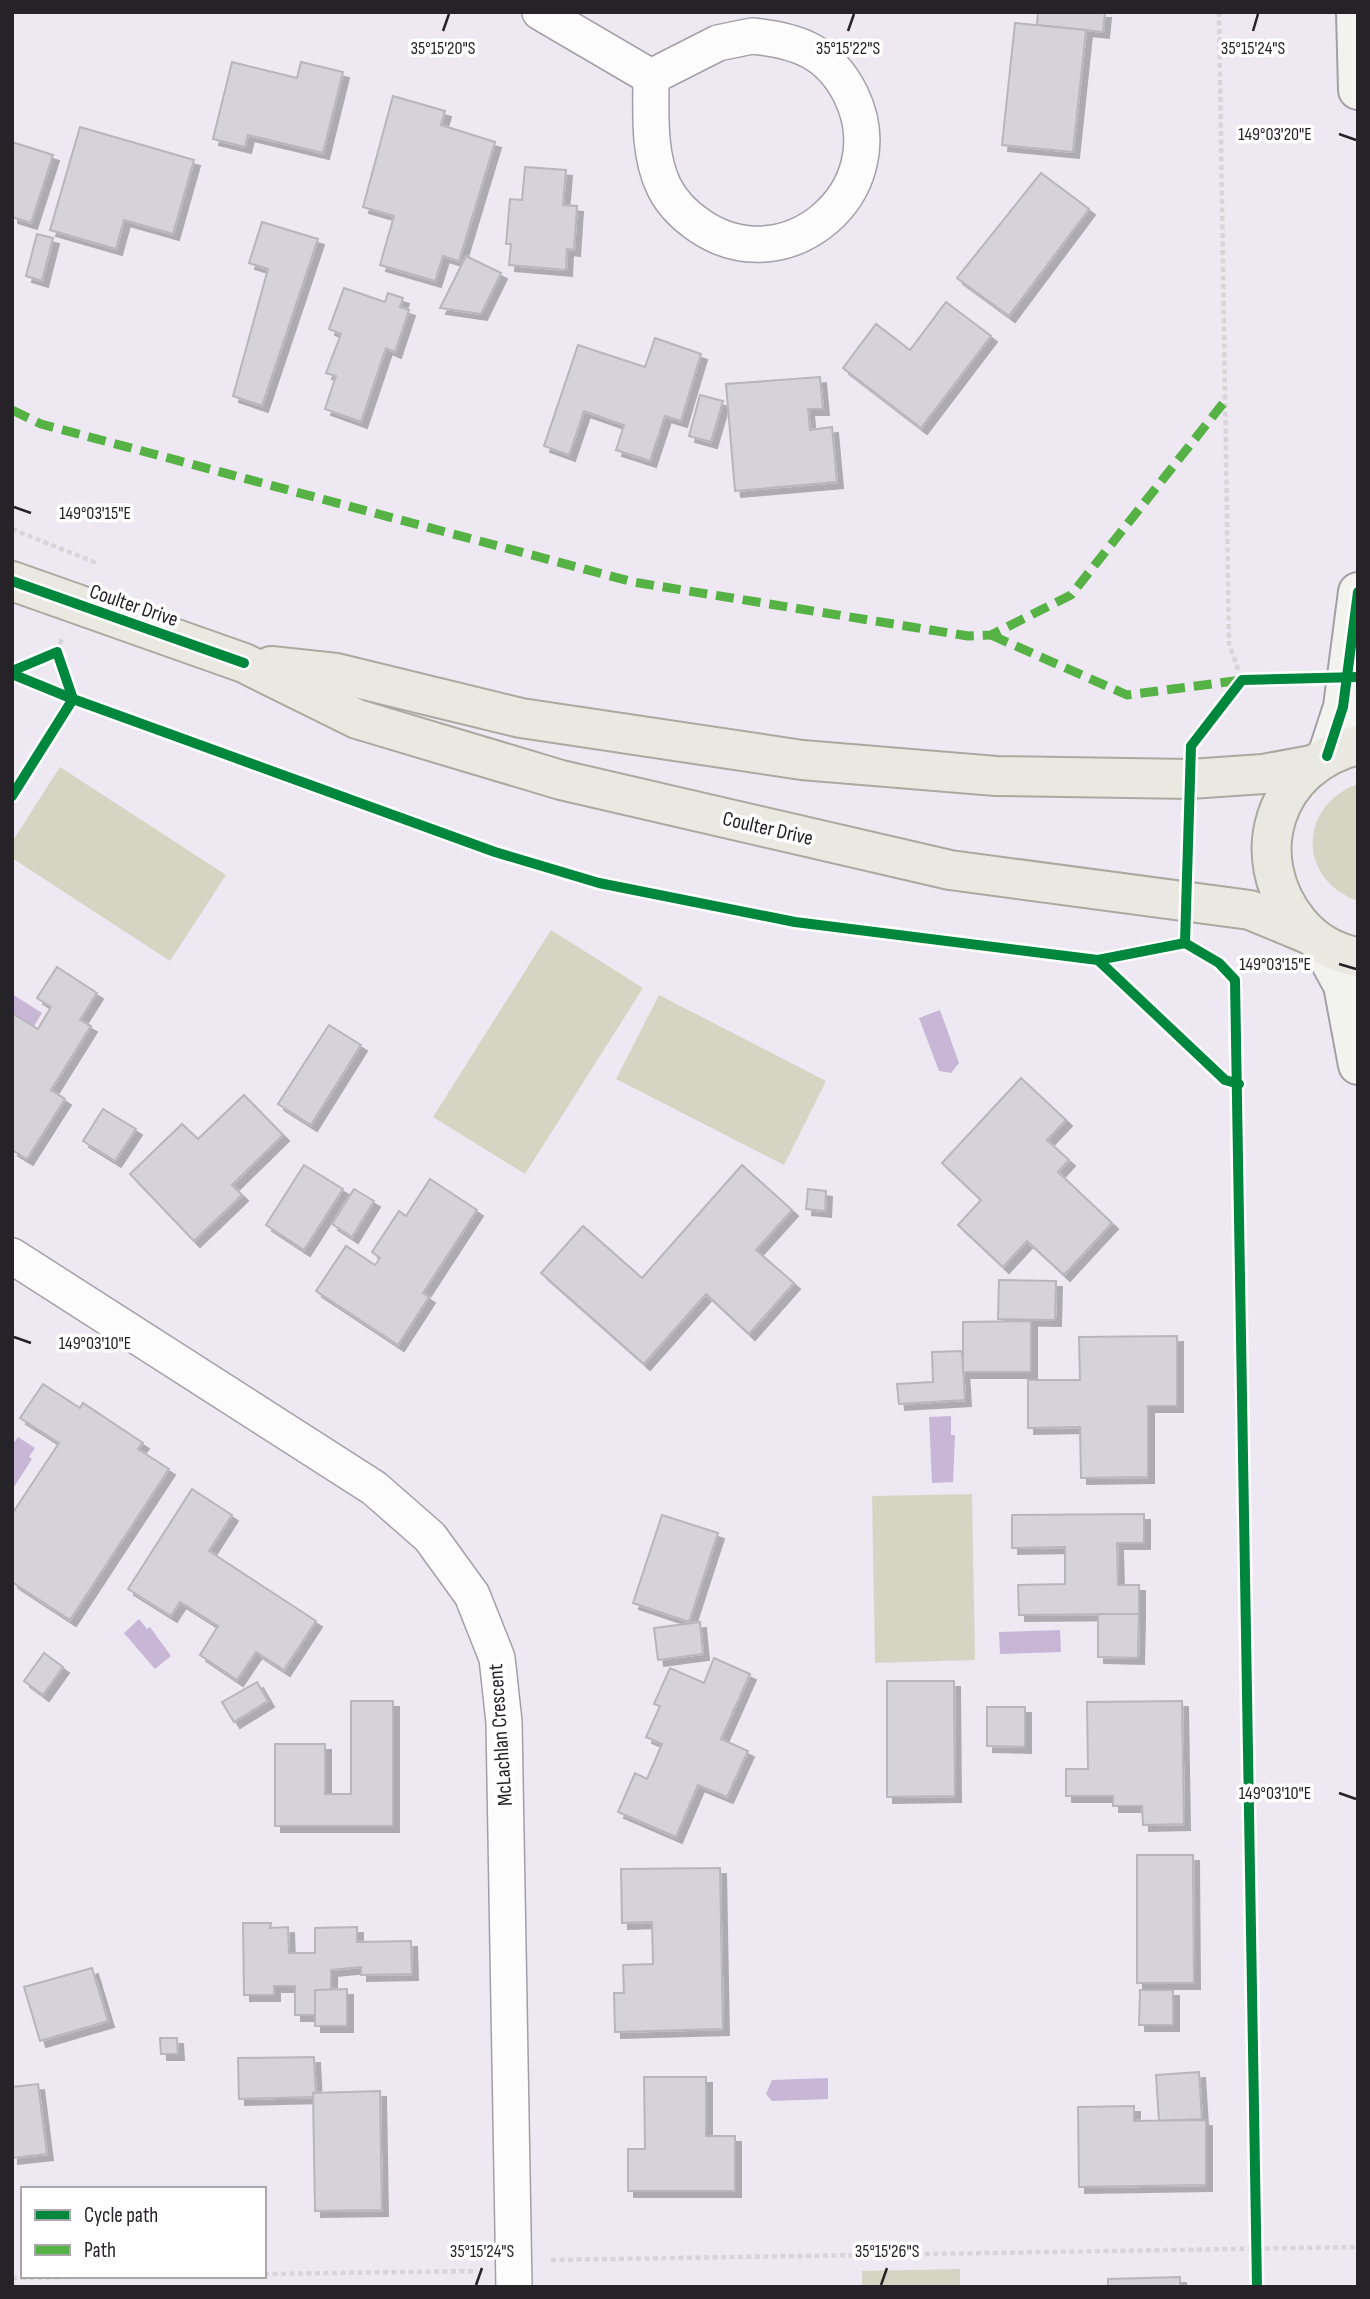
<svg xmlns="http://www.w3.org/2000/svg" width="1370" height="2299" font-family="'Sofia Sans Condensed',sans-serif">
<style>
.green{fill:#d6d5c4}
.water{fill:#c7b6d5}
.building{fill:#d6d2d9;stroke:#b8b5bc;stroke-width:2;filter:url(#shadow)}
.lines{fill:none;stroke-linecap:round;stroke-linejoin:round}
.minor-casing{stroke:#a39fa7;stroke-width:38}
.secondary-casing{stroke:#a39fa7;stroke-width:42}
.primary-casing{stroke:#aaa9a0;stroke-width:42}
.path{stroke:#d7d5d8;stroke-width:4.5;stroke-dasharray:5 3.5;stroke-linecap:butt}
.minor{stroke:#fcfcfd;stroke-width:35}
.secondary{stroke:#f2f2ef;stroke-width:38}
.primary{stroke:#e9e9e2;stroke-width:38}
.quiet{stroke:#56b245;stroke-width:9;stroke-dasharray:18 9;stroke-linecap:butt}
.cycleway-casing{stroke:#fff;stroke-width:15}
.cycleway{stroke:#00873e;stroke-width:10}
.ticks{fill:none;stroke:#262328;stroke-width:2.5}
.labels{text-anchor:middle;stroke-width:7;stroke-linejoin:round;paint-order:stroke}
.street-label{font-size:21px;fill:#262328;stroke:#fff}
.ticks-label{font-size:18px;text-anchor:middle;fill:#262328;stroke:#fff;stroke-width:7;stroke-linejoin:round;paint-order:stroke}
</style>
<defs>
<filter id="shadow"><feDropShadow dx="6" dy="6" stdDeviation="0" flood-color="#0004"/></filter>
</defs>
<rect width="100%" height="100%" fill="#ede8f2"/>
<g class="green">
<polygon points="60,767 226,875 170,961 12,858 12,842"/>
<path d="M1358 784V901C1297 880 1298 805 1358 784Z"/>
<polygon points="551,930 643,988 525,1174 433,1117"/>
<polygon points="659,995 826,1081 784,1165 616,1079"/>
<polygon points="972,1494 975,1660 875,1663 872,1496"/>
<polygon points="960,2269 960,2287 862,2287 862,2271"/>
</g>
<g class="water">
<polygon points="12,994 42,1013 34,1026 12,1013"/>
<polygon points="940,1010 959,1063 951,1073 939,1071 919,1018"/>
<polygon points="951,1416 951,1435 955,1435 953,1482 932,1483 929,1417"/>
<polygon points="18,1437 35,1448 29,1457 32,1459 12,1490 12,1445"/>
<polygon points="139,1619 147,1629 150,1627 171,1656 155,1669 124,1633"/>
<polygon points="1060,1630 1061,1652 1000,1654 999,1632"/>
<polygon points="828,2078 828,2099 772,2101 766,2094 772,2080"/>
</g>
<g class="building">
<polygon points="1038,12 1105,12 1103,32 1037,25"/>
<polygon points="1015,23 1086,30 1073,152 1002,145"/>
<polygon points="232,62 297,78 301,62 343,72 323,153 248,135 245,147 213,139"/>
<polygon points="393,96 445,111 441,125 495,142 459,261 443,256 435,281 380,265 394,216 363,207"/>
<polygon points="80,127 194,160 173,234 124,220 116,249 50,230"/>
<polygon points="12,142 53,155 31,223 12,217"/>
<polygon points="525,167 566,170 563,205 577,206 574,250 567,249 566,270 509,265 511,244 506,244 510,199 522,200"/>
<polygon points="1041,173 1089,209 1009,316 957,278"/>
<polygon points="262,222 318,239 262,406 233,396 268,269 249,263"/>
<polygon points="37,234 53,238 42,281 26,276"/>
<polygon points="466,256 501,273 481,314 440,308"/>
<polygon points="344,288 385,302 388,293 403,298 400,307 409,310 395,352 386,348 361,422 325,409 336,376 326,373 341,334 329,329"/>
<polygon points="946,302 991,336 921,428 843,368 876,324 910,350"/>
<polygon points="655,338 701,354 681,421 665,416 650,461 616,450 624,425 584,411 569,455 544,446 578,345 645,367"/>
<polygon points="820,377 823,409 808,409 810,430 832,427 837,482 735,491 726,384"/>
<polygon points="700,395 723,401 711,442 689,436"/>
<polygon points="57,967 97,993 80,1020 91,1026 51,1090 65,1099 27,1159 12,1150 12,1013 38,1029 51,1007 37,998"/>
<polygon points="329,1025 361,1045 311,1125 278,1104"/>
<polygon points="1021,1078 1066,1120 1047,1140 1069,1160 1058,1172 1112,1223 1064,1275 1027,1241 1003,1267 958,1225 981,1200 942,1163"/>
<polygon points="244,1095 283,1135 232,1185 242,1195 194,1241 130,1174 182,1124 198,1139"/>
<polygon points="103,1109 136,1129 115,1161 83,1141"/>
<polygon points="304,1165 343,1189 304,1250 266,1225"/>
<polygon points="742,1165 792,1210 756,1250 794,1283 749,1334 706,1294 644,1364 541,1273 583,1226 642,1278"/>
<polygon points="430,1179 477,1210 423,1293 429,1297 398,1345 316,1291 346,1246 375,1265 380,1258 372,1252 399,1211 406,1216"/>
<polygon points="354,1189 374,1201 352,1237 332,1224"/>
<polygon points="808,1189 826,1191 825,1211 806,1209"/>
<polygon points="999,1280 1056,1281 1055,1320 998,1319"/>
<polygon points="1031,1321 1031,1372 963,1372 963,1322"/>
<polygon points="1177,1336 1177,1406 1148,1406 1148,1477 1081,1478 1080,1427 1028,1428 1028,1380 1080,1380 1079,1337"/>
<polygon points="962,1351 965,1400 899,1404 897,1384 933,1382 932,1352"/>
<polygon points="43,1384 80,1408 83,1403 143,1443 138,1449 169,1469 70,1620 12,1582 12,1514 59,1443 20,1418"/>
<polygon points="192,1489 232,1515 209,1551 316,1621 284,1670 256,1652 237,1680 200,1655 218,1626 180,1602 171,1616 128,1589"/>
<polygon points="1144,1514 1144,1543 1117,1543 1118,1585 1139,1585 1139,1614 1019,1615 1018,1585 1065,1584 1065,1547 1012,1548 1012,1515"/>
<polygon points="662,1515 718,1533 689,1622 633,1603"/>
<polygon points="1098,1614 1139,1614 1138,1658 1098,1657"/>
<polygon points="700,1622 703,1654 658,1660 654,1628"/>
<polygon points="44,1653 63,1667 43,1695 24,1681"/>
<polygon points="714,1658 750,1674 721,1739 748,1751 727,1797 698,1785 676,1837 618,1812 635,1773 647,1779 662,1744 646,1737 660,1706 654,1704 670,1668 704,1683"/>
<polygon points="887,1681 954,1681 955,1796 887,1797"/>
<polygon points="257,1682 268,1701 234,1722 222,1702"/>
<polygon points="351,1701 393,1701 393,1826 275,1826 275,1744 325,1744 325,1794 351,1794"/>
<polygon points="1182,1701 1184,1824 1143,1825 1142,1806 1113,1806 1113,1796 1066,1796 1066,1769 1088,1769 1087,1702"/>
<polygon points="987,1707 1025,1707 1025,1747 987,1746"/>
<polygon points="1137,1855 1193,1855 1194,1983 1137,1983"/>
<polygon points="720,1868 723,2029 615,2032 614,1993 624,1993 623,1965 653,1964 652,1922 622,1923 621,1869"/>
<polygon points="243,1923 271,1923 270,1928 288,1927 289,1953 315,1953 315,1928 357,1927 357,1942 411,1941 412,1974 361,1975 361,1967 331,1970 331,1990 315,1990 315,2015 295,2015 295,1986 274,1986 274,1995 244,1995"/>
<polygon points="92,1968 108,2021 40,2041 24,1987"/>
<polygon points="347,1989 347,2026 315,2026 315,1990"/>
<polygon points="1140,1990 1173,1990 1173,2025 1139,2025"/>
<polygon points="160,2038 177,2038 178,2054 161,2054"/>
<polygon points="314,2057 316,2097 239,2099 238,2058"/>
<polygon points="1199,2072 1202,2119 1159,2121 1156,2075"/>
<polygon points="644,2077 706,2077 706,2136 735,2136 735,2191 628,2191 628,2149 645,2149"/>
<polygon points="38,2084 47,2154 12,2158 12,2087"/>
<polygon points="380,2091 382,2210 315,2211 313,2093"/>
<polygon points="1134,2106 1134,2121 1206,2120 1206,2185 1079,2187 1078,2107"/>
<polygon points="1180,2277 1180,2287 1108,2287 1108,2279"/>
</g>
<g class="lines">
<g class="minor-casing">
<g id="minor">
<polyline points="540,12 651,77"/>
<path d="M752 36C797 40 830 52 851 95 897 190 787 285 700 226 685 216 672 203 664 187 648 154 651 113 651 77L718 43Z"/>
<polyline points="12,1256 374,1488 430,1537 472,1595 497,1658 504,1722 514,2287"/>
</g>
</g>
<g class="secondary-casing">
<g id="secondary">
<polyline points="1356,12 1358,90"/>
<polyline points="1327,756 1343,707 1358,592"/>
<polyline points="1320,943 1343,985 1358,1065"/>
</g>
</g>
<g class="primary-casing">
<g id="primary">
<polyline points="12,581 244,663 357,719 561,780 950,870 1250,910 1308,934"/>
<polyline points="271,666 336,673 521,718 802,760 996,776 1190,779 1263,774 1312,765"/>
<path d="M1358 745C1274 765 1245 857 1299 923 1314 941 1334 953 1358 957"/>
</g>
</g>
<g class="path">
<polyline points="1219,12 1229,644 1242,680"/>
<polyline points="12,529 94,562 92,567"/>
<polyline points="57,652 62,639"/>
<polyline points="551,2260 1358,2247"/>
<polyline points="264,2274 477,2271"/>
<polyline points="12,2278 122,2276"/>
</g>
<use href="#minor" class="minor"/>
<use href="#secondary" class="secondary"/>
<use href="#primary" class="primary"/>
<g class="quiet">
<polyline points="12,410 41,424 633,582 968,636 991,635 1071,595 1225,401"/>
<polyline points="991,635 1127,695 1242,680"/>
</g>
<g class="cycleway-casing">
<g id="cycleway">
<polyline points="12,581 244,663"/>
<polyline points="12,671 57,652 73,699 12,796"/>
<polyline points="12,674 73,699 495,852 599,883 795,922 1098,960 1185,943 1219,963 1235,980 1257,2287"/>
<polyline points="1327,756 1343,707 1358,592"/>
<polyline points="1185,943 1191,746 1242,680 1358,677"/>
<polyline points="1098,960 1225,1080 1239,1084"/>
</g>
</g>
<use href="#cycleway" class="cycleway"/>
</g>
<path class="ticks" d="M443 31 449 14M848 31 854 14M1253 31 1258 14M1339 134 1356 140M14 507 31 513M1339 964 1356 969M14 1337 31 1343M1339 1793 1356 1799M476 2285 482 2268M881 2285 887 2268"/>
<g class="labels">
<g class="street-label">
<text transform="translate(134 605) rotate(19)" y="7">Coulter Drive</text>
<text transform="translate(768 828) rotate(13)" y="7">Coulter Drive</text>
<text transform="translate(500 1735) rotate(-94)" y="7">McLachlan Crescent</text>
</g>
</g>
<g class="ticks-label">
<text x="443" y="54">35°15'20"S</text>
<text x="848" y="54">35°15'22"S</text>
<text x="1253" y="54">35°15'24"S</text>
<text x="1275" y="140">149°03'20"E</text>
<text x="95" y="519">149°03'15"E</text>
<text x="1275" y="970">149°03'15"E</text>
<text x="95" y="1349">149°03'10"E</text>
<text x="1275" y="1799">149°03'10"E</text>
<text x="482" y="2257">35°15'24"S</text>
<text x="887" y="2257">35°15'26"S</text>
</g>
<rect width="1370" height="2299" fill="none" stroke="#262328" stroke-width="28"/>
<rect x="21" y="2187" width="245" height="91" fill="#ffffff" stroke="#a8a7a9" stroke-width="2"/>
<rect x="35" y="2210" width="35" height="10" fill="#00873e" stroke="#a8a7a9" stroke-width="2"/>
<text x="84" y="2222" font-size="21" fill="#262328">Cycle path</text>
<rect x="35" y="2245" width="35" height="10" fill="#56b245" stroke="#a8a7a9" stroke-width="2"/>
<text x="84" y="2257" font-size="21" fill="#262328">Path</text>
</svg>
